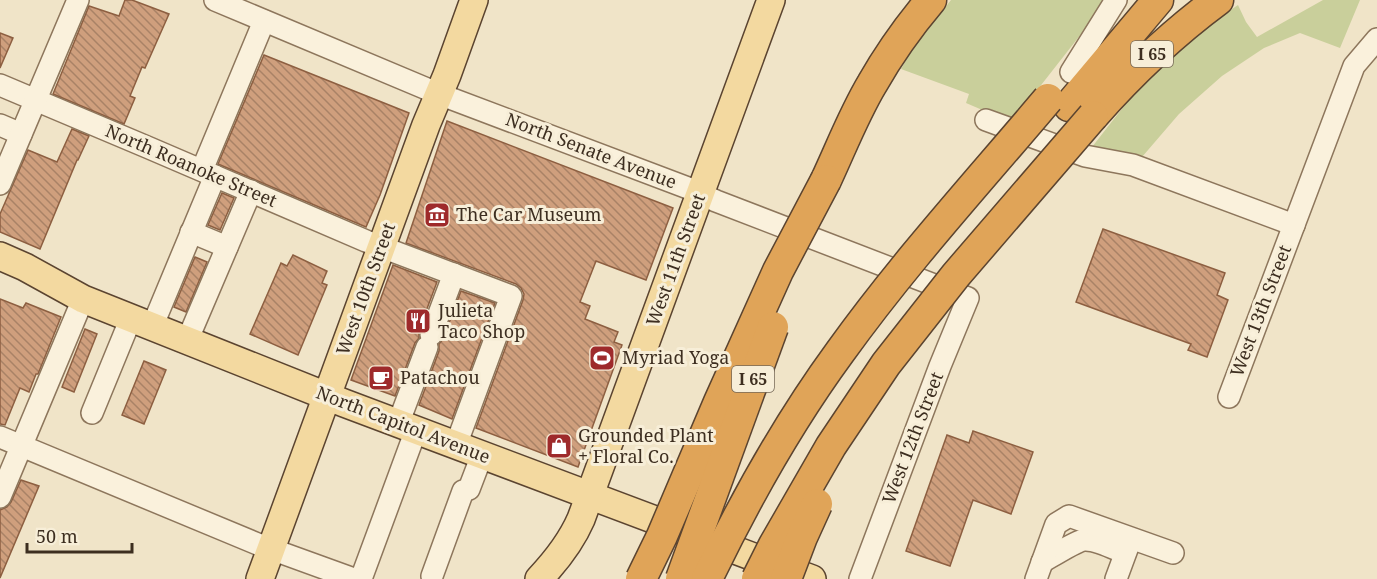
<svg xmlns="http://www.w3.org/2000/svg" width="1377" height="579" font-family="'Noto Serif',serif">
<style>
.grass{fill:#c9cf9b}
.building{fill:url(#building-back-hatch);stroke:#8d5f41;stroke-width:1.5}
.lines{fill:none;stroke-linecap:round;stroke-linejoin:round}
.minor-casing{stroke:#8d765c;stroke-width:24}
.major-casing{stroke:#5b4430;stroke-width:30}
.highway-casing{stroke:#5b4430;stroke-width:33}
.minor{stroke:#faf1dc;stroke-width:21}
.major{stroke:#f3d9a0;stroke-width:27}
.highway{stroke:#e0a458;stroke-width:30}
.highway-bridge-casing{stroke:#5b4430;stroke-width:33;stroke-linecap:butt}
.highway-bridge{stroke:#e0a458;stroke-width:30}
.labels{text-anchor:middle;stroke-width:6;stroke-linejoin:round;paint-order:stroke}
.shield{fill:#f7eed8;stroke:#756857;stroke-width:1.5}
.shield-label{font-size:16px;font-weight:bold;fill:#3d2e20}
.street-label{font-size:18px;fill:#3d2e20;stroke:#f7eed8}
.poi-label{font-size:18px;fill:#3d2e20;stroke:#f7eed8;text-anchor:start}
</style>
<defs>
<pattern id="building-back-hatch" width="6" height="6" patternUnits="userSpaceOnUse" patternTransform="scale(1.5)"><rect width="6" height="6" fill="#cf9f7d"/><path d="M-1 5l2 2M0 0l6 6M5-1l2 2" fill="none" stroke="#a98266"/></pattern>
</defs>
<rect width="100%" height="100%" fill="#f0e4c8"/>
<g class="grass">
<polygon points="951,0 1105,0 1085,29 1020,112 1008,121 966,103 969,94 901,69 913,48"/>
<path d="M1323 0H1360L1340 48 1300 33 1264 48 1222 76 1179 114 1142 157 1092 147C1111 123 1130 97 1152 75 1177 49 1207 25 1238 5L1246 22 1257 37Z"/>
</g>
<g class="building">
<polygon points="125,0 132,0 169,14 145,68 142,67 130,96 135,98 124,124 53,94 89,6 119,16"/>
<polygon points="0,33 13,38 0,68"/>
<polygon points="264,55 409,113 380,195 366,227 218,164"/>
<polygon points="447,121 673,208 646,280 596,261 580,302 590,306 585,319 618,332 614,342 622,345 578,467 476,428 523,300 524,294 521,288 516,284 406,243"/>
<polygon points="72,129 89,136 78,160 77,160 40,249 0,232 0,214 28,150 57,162"/>
<polygon points="222,193 234,198 220,230 208,225"/>
<polygon points="1103,229 1225,273 1217,295 1228,300 1207,357 1188,350 1191,344 1076,302"/>
<polygon points="293,255 327,271 322,283 327,285 298,355 250,334 281,263 287,266"/>
<polygon points="195,257 207,262 186,312 174,307"/>
<polygon points="393,265 437,282 419,330 419,338 415,343 395,396 351,380"/>
<polygon points="461,291 495,303 452,419 419,405 439,351 439,344 443,339"/>
<polygon points="0,299 23,308 26,303 61,317 38,374 36,374 29,392 20,388 5,425 0,424"/>
<polygon points="85,329 97,334 74,392 62,387"/>
<polygon points="144,361 166,370 144,424 122,415"/>
<polygon points="973,431 1033,452 1011,514 973,500 950,566 906,551 947,435 969,443"/>
<polygon points="21,480 39,486 0,578 0,510 7,507 11,502"/>
</g>
<g class="lines">
<g class="minor-casing">
<g id="minor">
<polyline points="215,0 439,94 688,188 716,201 968,298 940,366 860,579"/>
<polyline points="1071,72 1116,0"/>
<polyline points="0,85 147,147 366,241 511,296 456,445"/>
<polyline points="986,120 1085,156 1133,165 1294,225"/>
<polyline points="0,125 21,134"/>
<polyline points="202,170 264,21"/>
<polyline points="0,184 78,0"/>
<polyline points="191,232 227,247"/>
<polyline points="152,327 215,176"/>
<polyline points="431,335 454,274"/>
<polyline points="187,341 251,191"/>
<polyline points="1229,397 1354,66 1377,39"/>
<polyline points="92,413 131,318"/>
<polyline points="398,424 427,347"/>
<polyline points="0,437 260,545 354,579"/>
<polyline points="0,497 83,299"/>
<path d="M1042 562C1051 557 1076 541 1084 540 1096 539 1115 549 1125 553"/>
<polyline points="432,576 463,491 469,489 482,455"/>
<polyline points="361,579 416,430"/>
<polyline points="1036,579 1056,524 1069,516 1173,553"/>
<polyline points="1116,579 1130,541"/>
</g>
</g>
<g class="major-casing">
<g id="major">
<polyline points="0,256 25,267 83,299 344,403 812,579"/>
<polyline points="260,579 426,125 447,75 474,0"/>
<path d="M539 579C556 561 571 542 581 519L771 0"/>
</g>
</g>
<g class="highway-casing">
<g id="highway">
<polyline points="1069,106 1158,0"/>
<path d="M1093 116C1131 73 1172 34 1218 0"/>
<path d="M826 180C841 148 854 114 872 84 889 54 909 26 931 0"/>
</g>
</g>
<use href="#minor" class="minor"/>
<use href="#major" class="major"/>
<use href="#highway" class="highway"/>
<g class="highway-bridge-casing">
<g id="highway-bridge">
<polyline points="641,579 662,536 719,402 778,271 826,180"/>
<polyline points="681,579 773,327"/>
<path d="M707 579C745 500 788 423 840 352 904 263 978 182 1048 99"/>
<polyline points="757,579 774,545 831,446 886,364 956,275 1093,116"/>
<polyline points="786,579 802,537 817,504"/>
</g>
</g>
<use href="#highway-bridge" class="highway-bridge"/>
</g>
<defs>
<g id="museum-square" transform="scale(1.35)"><rect x="-9" y="-9" width="18" height="18" rx="4" fill="#9e2a2b" stroke="#f7eed8"/><path d="M0-6L6-3V-2H-6V-3ZM-5-1h2V3h-2ZM-1-1h2V3h-2ZM3-1h2V3H3ZM-6 4H6V6H-6Z" fill="#fff"/></g>
<g id="restaurant-square" transform="scale(1.35)"><rect x="-9" y="-9" width="18" height="18" rx="4" fill="#9e2a2b" stroke="#f7eed8"/><path d="M-5-6h1v4h1v-4h1v4h1v-4h1v5L-1.5 .5V6h-2V.5L-5-1ZM5-6V6H3V1.5H1.5Q1.5-4 5-6Z" fill="#fff"/></g>
<g id="stadium-square" transform="scale(1.35)"><rect x="-9" y="-9" width="18" height="18" rx="4" fill="#9e2a2b" stroke="#f7eed8"/><path d="M0-5a6.5 5 0 1 0 0 10a6.5 5 0 1 0 0-10ZM-3.5-1.8h7v3.6h-7Z" fill="#fff"/></g>
<g id="cafe-square" transform="scale(1.35)"><rect x="-9" y="-9" width="18" height="18" rx="4" fill="#9e2a2b" stroke="#f7eed8"/><path d="M-5.5-4.5H6V0H3Q3 3.5 0 3.5H-2.5Q-5.5 3.5-5.5 0ZM3-3.2v2h1.7v-2ZM-6 4.5H4V6H-6Z" fill="#fff"/></g>
<g id="shop-square" transform="scale(1.35)"><rect x="-9" y="-9" width="18" height="18" rx="4" fill="#9e2a2b" stroke="#f7eed8"/><path d="M-5-2.5h2.3a2.7 3.5 0 0 1 5.4 0H5L5.5 6h-11ZM-1.5-2.5h3a1.5 2.3 0 0 0-3 0Z" fill="#fff"/></g>
</defs>
<g fill-rule="evenodd">
<use href="#museum-square" x="437" y="215"/>
<use href="#restaurant-square" x="418" y="321"/>
<use href="#stadium-square" x="602" y="358"/>
<use href="#cafe-square" x="381" y="378"/>
<use href="#shop-square" x="559" y="446"/>
</g>
<g class="labels">
<g class="shield">
<rect x="1131" y="41" width="42" height="26" rx="4.5"/>
<rect x="732" y="366" width="42" height="26" rx="4.5"/>
</g>
<g class="shield-label">
<text x="1152" y="60">I 65</text>
<text x="753" y="385">I 65</text>
</g>
<g class="street-label">
<text transform="translate(591 151) rotate(21)" y="6">North Senate Avenue</text>
<text transform="translate(191 166) rotate(23)" y="6">North Roanoke Street</text>
<text transform="translate(676 260) rotate(-70)" y="6">West 11th Street</text>
<text transform="translate(366 289) rotate(-70)" y="6">West 10th Street</text>
<text transform="translate(1261 311) rotate(-69)" y="6">West 13th Street</text>
<text transform="translate(403 425) rotate(21)" y="6">North Capitol Avenue</text>
<text transform="translate(913 438) rotate(-69)" y="6">West 12th Street</text>
</g>
<g class="poi-label">
<text x="456" y="221">The Car Museum</text>
<text x="438" y="317">Julieta<tspan x="438" dy="21">Taco Shop</tspan></text>
<text x="622" y="364">Myriad Yoga</text>
<text x="400" y="384">Patachou</text>
<text x="578" y="442">Grounded Plant<tspan x="578" dy="21">+ Floral Co.</tspan></text>
</g>
</g>
<path d="M27 543v9h105v-9" fill="none" stroke="#3d2e20" stroke-width="3"/>
<text x="36" y="543" font-size="18" fill="#3d2e20" stroke="#f7eed8" stroke-width="4.5" paint-order="stroke">50 m</text>
</svg>
